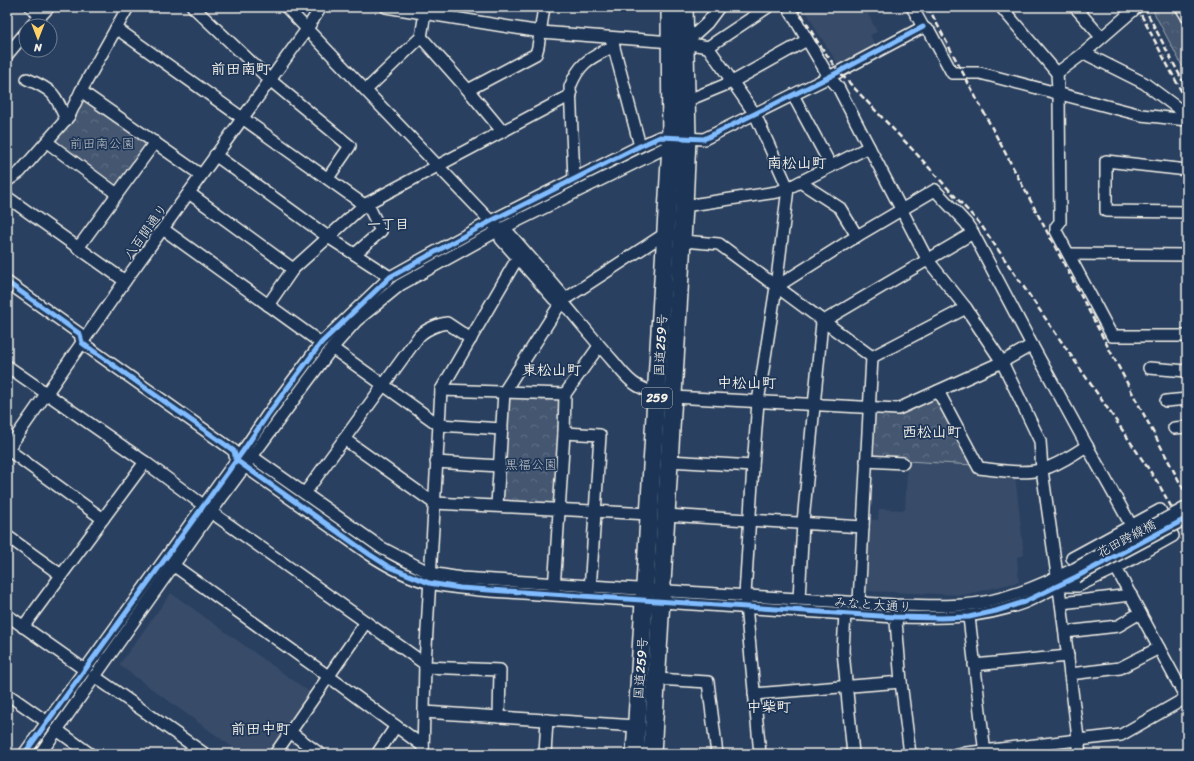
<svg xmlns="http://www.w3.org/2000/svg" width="1194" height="761" font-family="Sriracha,'Klee One',sans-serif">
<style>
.built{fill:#374c69}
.park{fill:url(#park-crowns);stroke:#9ca4ac}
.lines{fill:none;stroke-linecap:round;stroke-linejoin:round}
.minor-casing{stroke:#f4f1e8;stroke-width:14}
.highway-casing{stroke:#f4f1e8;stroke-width:20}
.minor{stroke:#1d3557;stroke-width:11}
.highway{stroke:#1d3557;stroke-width:17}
.rail{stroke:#f4f1e8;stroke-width:2.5;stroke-dasharray:6 3;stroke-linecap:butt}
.minor-bridge-casing{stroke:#f4f1e8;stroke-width:14;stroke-linecap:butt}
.minor-bridge{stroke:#1d3557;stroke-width:11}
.cycleway-casing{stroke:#1d3557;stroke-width:8}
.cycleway{stroke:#80bcff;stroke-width:5}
.labels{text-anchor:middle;stroke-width:3.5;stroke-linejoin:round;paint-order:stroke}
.shield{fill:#1d3557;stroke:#b4b9bc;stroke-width:1}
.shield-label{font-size:12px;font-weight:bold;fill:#f4f1e8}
.park-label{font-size:13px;fill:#bfc3c4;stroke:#1d3557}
.street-label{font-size:13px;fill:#f4f1e8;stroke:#1d3557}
.neighbourhood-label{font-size:14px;font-weight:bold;fill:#f4f1e8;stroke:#1d3557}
.quarter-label{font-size:15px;font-weight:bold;fill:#f4f1e8;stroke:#1d3557}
</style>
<defs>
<pattern id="park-crowns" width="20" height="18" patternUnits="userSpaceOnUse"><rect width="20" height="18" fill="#445771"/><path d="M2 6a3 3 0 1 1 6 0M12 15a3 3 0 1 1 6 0" fill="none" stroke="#607085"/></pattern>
</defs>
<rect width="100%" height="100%" fill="#2a4060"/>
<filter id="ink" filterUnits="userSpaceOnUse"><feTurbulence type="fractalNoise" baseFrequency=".025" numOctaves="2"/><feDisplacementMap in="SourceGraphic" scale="8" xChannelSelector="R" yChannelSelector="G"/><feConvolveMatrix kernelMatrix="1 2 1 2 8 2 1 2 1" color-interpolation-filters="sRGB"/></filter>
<g filter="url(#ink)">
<g class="built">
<polygon points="804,7 882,7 868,14 877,32 870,35 876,47 838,64 818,33"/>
<polygon points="905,461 973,465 978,474 1015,475 1024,555 1017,557 1019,582 963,595 867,591 868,519 878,520 879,509 905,510 907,471 904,471"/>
<polygon points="171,593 311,693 267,754 242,754 119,665"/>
</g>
<g class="park">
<polygon points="1151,7 1178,7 1187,24 1187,75"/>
<polygon points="83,99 147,141 148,147 119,187 114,187 55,144 55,140"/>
<polygon points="510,396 560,398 563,401 555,504 502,501 507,399"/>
<polygon points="934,398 937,399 973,465 874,459 871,455 872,417 875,414 898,415"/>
</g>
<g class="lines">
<g class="minor-casing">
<g id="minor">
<polyline points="31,7 40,16"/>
<polyline points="193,7 270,80 350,146 328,178"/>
<path d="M286 7 499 230 509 233 561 293 562 301C579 321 595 341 612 360 620 369 627 380 638 386 649 392 660 395 673 397L898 409 1002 362 1032 345"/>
<polyline points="386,7 541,32 685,43 708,47 755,114 788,188 776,287 758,402 753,466 745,595 760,754"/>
<polyline points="788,7 829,77 838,87 927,259 966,308 1002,362 1040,441 1042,470 1061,603 1080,754"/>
<polyline points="912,7 923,27 930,32 952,73 980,73 1141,115 1187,120"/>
<polyline points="1001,7 1057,73 1058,90 1059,94 1060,222 1056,227 1056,231 1112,336 1187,336"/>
<polyline points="1075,7 1101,37"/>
<polyline points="1181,7 1187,17"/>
<polyline points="31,26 49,7"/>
<polyline points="116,28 370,209 381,231 355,254"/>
<polyline points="421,37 468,90 502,131"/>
<polyline points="612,40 640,146"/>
<polyline points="685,43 707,23 719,7"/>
<polyline points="708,47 768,7"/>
<polyline points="1084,53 1144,83 1187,115"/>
<polyline points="7,55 26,32"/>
<polyline points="1057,73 1084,53 1137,7"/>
<path d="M27 79C53 90 55 93 66 120"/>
<polyline points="366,90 421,37 426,7"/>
<polyline points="468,90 536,54 538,47 544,7"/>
<polyline points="81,91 201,175"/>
<polyline points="793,95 831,166"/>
<polyline points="686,101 732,82 807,40"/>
<polyline points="47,142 117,194"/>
<polyline points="215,155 328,237 390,277"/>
<polyline points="1187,170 1106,161 1106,211 1187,212"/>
<path d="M574 178 570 87C580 61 591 58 614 46"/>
<polyline points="7,181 20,172 69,116 81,91 128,7"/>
<polyline points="800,182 840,208 857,236"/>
<polyline points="189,193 293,269"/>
<polyline points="7,197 125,281"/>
<polyline points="684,206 777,192 788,188 869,147"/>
<polyline points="163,229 321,343"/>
<polyline points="499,230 501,239 554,299 562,301"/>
<polyline points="683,241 719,244 872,357 966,308"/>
<polyline points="78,248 155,142"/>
<polyline points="1069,254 1187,255"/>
<path d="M7 282 80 334 82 343 230 448 234 451 236 460 369 554C386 565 410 578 430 583 449 588 470 589 491 591L895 617C942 618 979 619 1023 603 1041 596 1058 585 1076 577"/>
<path d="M776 287 857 236 935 190 966 223 973 233 1032 345 1087 446C1073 454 1059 465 1043 469 1025 475 998 470 979 468L938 391"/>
<polyline points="268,305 293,269 364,205 571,95"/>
<polyline points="332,348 439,425 502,429"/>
<polyline points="7,366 145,462 203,505"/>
<polyline points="1149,368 1187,371"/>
<polyline points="441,390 565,394"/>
<polyline points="1166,401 1187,399"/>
<polyline points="1174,428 1187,427"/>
<polyline points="564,433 600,435 590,591"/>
<polyline points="344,439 434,503 650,514"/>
<polyline points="1087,446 1131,525"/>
<polyline points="7,449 103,519"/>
<polyline points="7,450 125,281 307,29 321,7"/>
<path d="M247 453 382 548 430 573 461 578 895 605C918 605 941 607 963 605 1003 602 1039 586 1074 569"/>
<polyline points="669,461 753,466"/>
<polyline points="866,461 903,463"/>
<polyline points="436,462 499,466"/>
<path d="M305 493 419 336C425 330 438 324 447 323L471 339"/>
<polyline points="497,505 504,392 562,301 666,233"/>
<polyline points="211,512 425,664"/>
<polyline points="666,515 863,527"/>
<polyline points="7,536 61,575"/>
<polyline points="173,565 328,676 423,746"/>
<polyline points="1116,568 1187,700"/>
<polyline points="1061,586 1078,586 1116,568 1173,536 1160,510 1072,558"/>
<polyline points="554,590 564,433 565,394 599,346"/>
<polyline points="799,599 803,522 822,322 973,233"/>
<polyline points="859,602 872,357"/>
<polyline points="1061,603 1131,595"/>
<polyline points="895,609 901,682 910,754"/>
<polyline points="845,613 843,651 853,754"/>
<polyline points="7,615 85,670"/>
<polyline points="969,617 985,754"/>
<polyline points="23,627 145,462"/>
<polyline points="1065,632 1118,626 1140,613"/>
<polyline points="974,665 1068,656"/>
<polyline points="425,667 500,670 499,717"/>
<polyline points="1070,674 1120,668 1159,648"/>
<polyline points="94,676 205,754"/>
<polyline points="656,679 708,682 717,754"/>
<polyline points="7,694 47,722"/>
<polyline points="754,694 901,682"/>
<polyline points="424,712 636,726"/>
<polyline points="57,730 90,754"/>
<polyline points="290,732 320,754"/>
<polyline points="24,754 243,451 268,414 321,343 390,277 491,221 640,146 660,137 704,139 829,77 923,27"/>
<polyline points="40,754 211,512 332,348 356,321 400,285 499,230 675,143"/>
<polyline points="275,754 366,622"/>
<polyline points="377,754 396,726"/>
<polyline points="423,754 425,664 441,390 518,257"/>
<polyline points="545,754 547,720"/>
<polyline points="957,754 1121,735 1186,698"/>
</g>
</g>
<g class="highway-casing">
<g id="highway">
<polyline points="635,754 671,145 670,7"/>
<polyline points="652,754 684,206 687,138 684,7"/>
</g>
</g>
<use href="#minor" class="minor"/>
<use href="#highway" class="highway"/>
<g class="rail">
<polyline points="797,7 817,41 839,72 913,150 981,225 1121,428 1158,483 1187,535"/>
<polyline points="928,7 1187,496"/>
<polyline points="1137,7 1187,102"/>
<polyline points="1144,7 1187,89"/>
</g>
<g class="minor-bridge-casing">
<g id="minor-bridge">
<polyline points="1074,569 1187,507"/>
<polyline points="1076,577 1187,518"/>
</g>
</g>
<use href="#minor-bridge" class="minor-bridge"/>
<g class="cycleway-casing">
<g id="cycleway">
<polyline points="7,282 80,334 82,343 230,448 234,451 236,460 369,554 389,567 429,583 460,588 895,617 941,618 969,617 996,611 1024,602 1076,577 1187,518"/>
<polyline points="24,754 243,451 268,414 321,343 390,277 491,221 640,146 660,137 704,139 829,77 923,27"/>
</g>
</g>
<use href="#cycleway" class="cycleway"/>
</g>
</g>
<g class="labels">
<rect class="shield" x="642" y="388" width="30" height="20" rx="3"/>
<g class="shield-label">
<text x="657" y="402">259</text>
</g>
<g class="park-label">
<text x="102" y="148">前田南公園</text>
<text x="531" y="469">黒福公園</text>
</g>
<g class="street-label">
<text transform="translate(145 231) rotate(-54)" y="5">八百間通り</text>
<text transform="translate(660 345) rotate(-87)" y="5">国道259号</text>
<text transform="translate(1126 538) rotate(-28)" y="5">花田跨線橋</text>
<text transform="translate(873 604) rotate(4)" y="5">みなと大通り</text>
<text transform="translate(640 668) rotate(-86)" y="5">国道259号</text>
</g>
<g class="neighbourhood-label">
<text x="388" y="229">一丁目</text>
</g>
<g class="quarter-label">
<text x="241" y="74">前田南町</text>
<text x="797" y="168">南松山町</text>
<text x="552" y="375">東松山町</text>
<text x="747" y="388">中松山町</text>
<text x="932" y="437">西松山町</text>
<text x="769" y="712">中柴町</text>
<text x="261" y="734">前田中町</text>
</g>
</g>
<rect width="1194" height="761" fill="none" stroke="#1d3557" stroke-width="24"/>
<rect x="12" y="12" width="1170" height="737" fill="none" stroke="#f4f1e8" stroke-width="1.5" filter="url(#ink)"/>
<g transform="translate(38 38) rotate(180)"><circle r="19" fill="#1d3557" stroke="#738091"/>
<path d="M0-3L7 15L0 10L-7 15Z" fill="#ffd166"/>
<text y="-6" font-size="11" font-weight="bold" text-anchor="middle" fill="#f4f1e8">N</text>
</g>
</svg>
